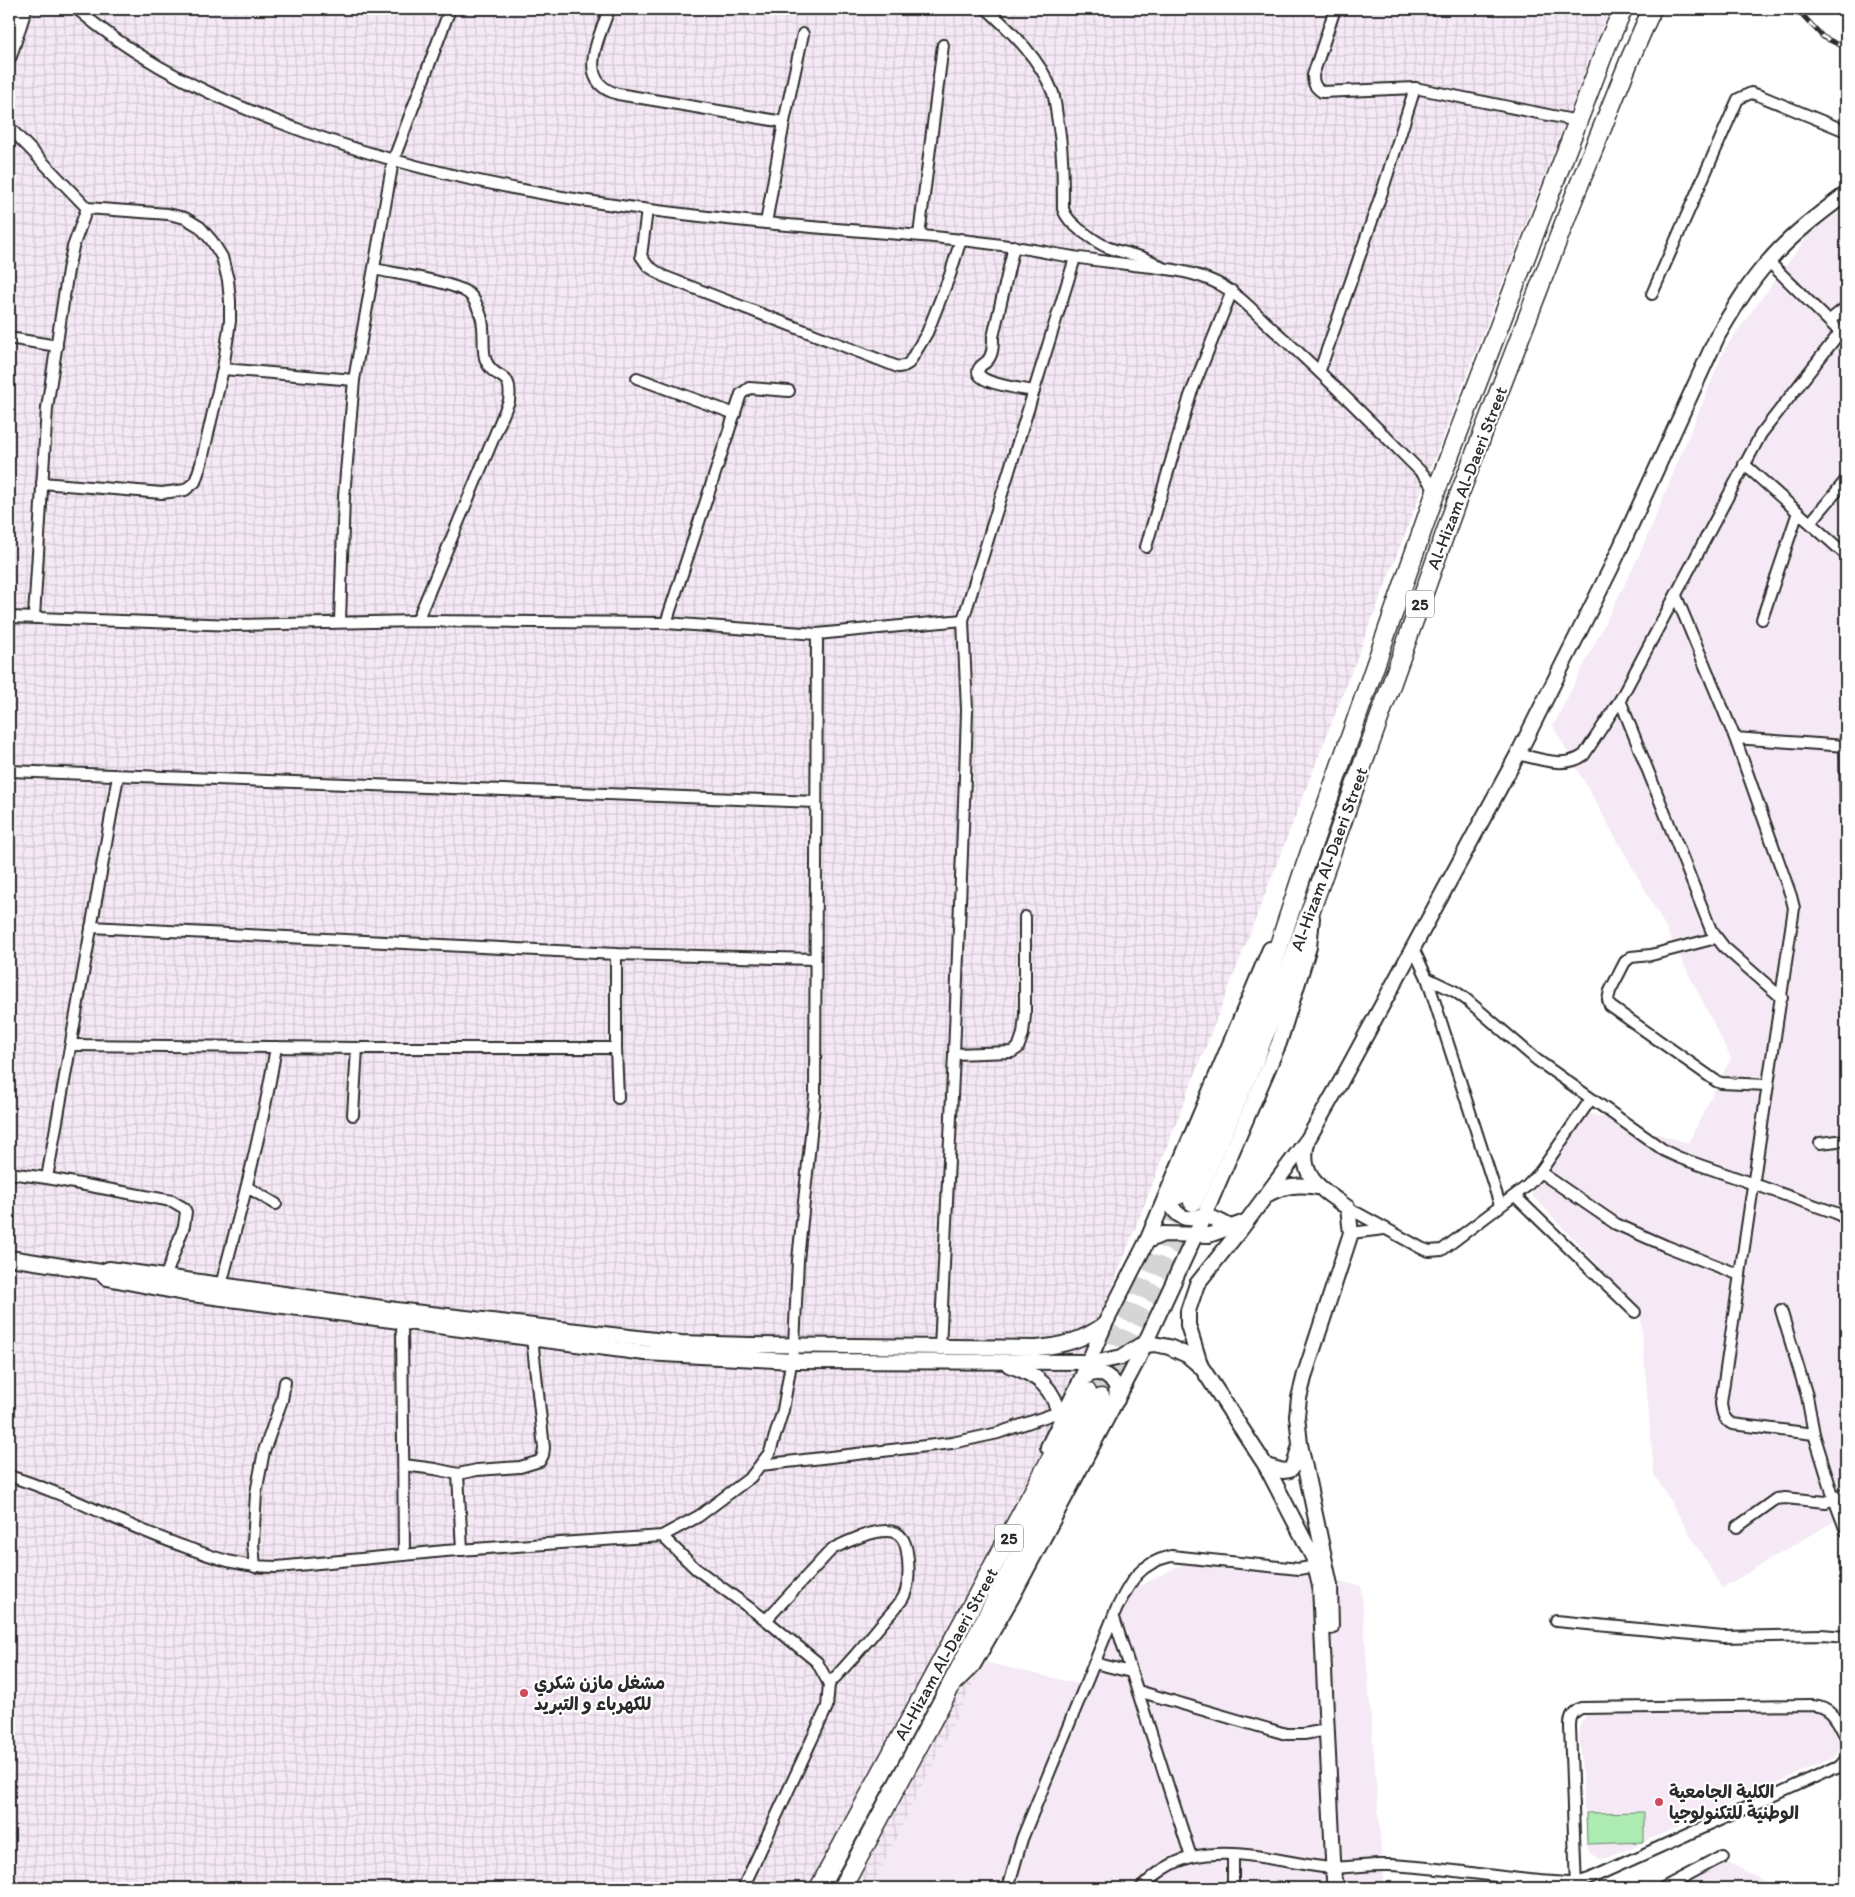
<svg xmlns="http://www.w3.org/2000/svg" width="1855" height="1897" font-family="Itim,'Playpen Sans Arabic',sans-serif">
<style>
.built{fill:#f5e9f5}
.industrial{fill:url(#industrial-grid)}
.grass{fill:#acebb2;stroke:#6c8b6e}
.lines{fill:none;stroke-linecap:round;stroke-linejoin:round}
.highway-tunnel{stroke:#d5d5d5;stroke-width:18;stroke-dasharray:18 9;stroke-linecap:butt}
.street-casing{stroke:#2b2b2b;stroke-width:14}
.secondary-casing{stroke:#2b2b2b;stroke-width:18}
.highway-casing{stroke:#2b2b2b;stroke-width:21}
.street{stroke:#fff;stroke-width:10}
.secondary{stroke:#fff;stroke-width:14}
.highway{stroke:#fff;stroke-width:18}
.rail-casing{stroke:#2b2b2b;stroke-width:5}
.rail{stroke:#fff;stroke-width:3;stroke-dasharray:9;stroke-linecap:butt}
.poi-dot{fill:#d1495b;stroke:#fff;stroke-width:2}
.labels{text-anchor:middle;stroke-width:4.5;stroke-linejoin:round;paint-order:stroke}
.shield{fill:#fff;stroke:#6b6b6b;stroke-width:1}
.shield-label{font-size:16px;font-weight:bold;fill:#2b2b2b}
.street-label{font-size:18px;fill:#2b2b2b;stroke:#fff}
.poi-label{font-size:18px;font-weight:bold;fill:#2b2b2b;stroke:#fff;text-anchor:start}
</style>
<defs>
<pattern id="industrial-grid" width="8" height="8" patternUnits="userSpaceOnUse" patternTransform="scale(1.25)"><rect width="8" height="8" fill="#f5e9f5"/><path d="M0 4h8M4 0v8" fill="none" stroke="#d2c8d2"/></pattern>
</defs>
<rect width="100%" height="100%" fill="#fff"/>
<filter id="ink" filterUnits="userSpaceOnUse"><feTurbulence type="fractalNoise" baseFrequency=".02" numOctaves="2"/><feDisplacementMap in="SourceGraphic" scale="10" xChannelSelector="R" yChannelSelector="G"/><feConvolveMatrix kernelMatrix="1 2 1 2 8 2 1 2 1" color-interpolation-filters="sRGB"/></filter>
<g filter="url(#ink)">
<g class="built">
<polygon points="1846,207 1846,1537 1838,1519 1722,1588 1654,1474 1640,1309 1532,1195 1576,1109 1688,1143 1731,1058 1658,913 1553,726 1639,556 1725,348 1810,233"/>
<polygon points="1202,1554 1361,1586 1384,1888 871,1888 984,1662 1083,1685 1130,1591"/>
<polygon points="1813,1711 1821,1712 1828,1718 1840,1743 1838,1751 1834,1757 1608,1858 1601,1859 1590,1853 1587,1848 1579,1727 1581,1722 1588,1714 1594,1713"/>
<polygon points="1724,1860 1779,1888 1647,1888"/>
</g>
<polygon class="industrial" points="9,9 1609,9 1084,1360 984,1662 871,1888 9,1888"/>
<polygon class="grass" points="1644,1812 1644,1842 1587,1844 1586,1813"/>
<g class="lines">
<g class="highway-tunnel">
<polyline points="1087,1392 1178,1195"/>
<polyline points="1101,1398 1193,1202"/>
</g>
<g class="street-casing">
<g id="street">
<path d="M77 9C135 59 205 94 276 121 432 182 600 207 766 223 859 232 952 235 1045 252 1074 258 1103 261 1133 265 1162 268 1192 270 1219 284 1240 295 1257 315 1275 331 1327 377 1375 426 1424 475L1436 491"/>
<path d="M609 9C600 37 574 82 618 94L784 122"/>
<path d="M987 9C1013 33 1040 59 1053 93 1055 100 1056 109 1057 116 1063 147 1063 178 1063 209 1066 218 1072 223 1080 230 1089 236 1097 243 1107 247 1125 255 1145 254 1162 268"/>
<path d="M1335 9 1313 75C1313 84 1315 87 1322 92L1415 88 1578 121"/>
<polyline points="9,127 87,208 168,214 185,218 200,227 212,241 222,257 228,280 230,301 230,321 223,369 201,464 195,482 185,490 162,493 42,483"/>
<polyline points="647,210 641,256 648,266 663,276 898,367 904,366 909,363 927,333 950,275 961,239"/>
<polyline points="766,223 784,122 803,34"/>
<polyline points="919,235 943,45"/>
<path d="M1014 246 993 337C993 346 993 356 986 362 984 364 981 365 980 367 967 383 1025 389 1034 391"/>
<polyline points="1768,261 1846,338"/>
<path d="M374 269C397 274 450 281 468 293 475 298 478 308 481 316 486 331 481 350 486 361 495 382 513 369 509 401L417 621"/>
<polyline points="1652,294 1738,99 1751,93 1758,95 1846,131"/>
<polyline points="1830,320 1846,307"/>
<polyline points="9,338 57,346"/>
<polyline points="223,369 354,380"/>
<polyline points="1320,370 1382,192 1415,88"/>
<polyline points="637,378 735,414"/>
<polyline points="1744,464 1846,555"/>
<polyline points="1811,522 1846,480"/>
<polyline points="1146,547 1190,396 1232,291"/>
<path d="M1676 596 1735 738 1791 896 1794 908 1721 1403C1722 1412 1723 1419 1732 1424L1814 1434"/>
<polyline points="9,617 235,625 417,621 666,623 817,634 963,620"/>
<polyline points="34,617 47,408 68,270 73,247 87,208"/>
<polyline points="1762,619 1798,512"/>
<polyline points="340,621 344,496 354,380 393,161 450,9"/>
<polyline points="666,623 741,394 749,388 789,391"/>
<polyline points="1620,700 1711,930 1724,947 1782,998"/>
<polyline points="1735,738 1846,746"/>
<polyline points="1846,738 1845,746 1846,813"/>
<path d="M1518 754C1540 759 1565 769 1584 755L1620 700 1761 434 1841 331"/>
<polyline points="9,771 816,802"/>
<polyline points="91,927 616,954 815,959"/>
<polyline points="1716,938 1651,955 1631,957 1625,962 1610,991 1608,1000 1610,1006 1716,1081 1721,1083 1768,1085"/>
<polyline points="1413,948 1427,978 1456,992 1467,1000 1537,1060 1665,1151 1680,1158 1836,1213 1846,1219"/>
<polyline points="616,954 616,1048 618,1098"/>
<polyline points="1427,978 1500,1205"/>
<polyline points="71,1045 357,1048 616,1048"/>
<polyline points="954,1054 1012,1052 1018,1048 1023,1034 1025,1015 1025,917"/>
<polyline points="353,1115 357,1048"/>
<polyline points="1820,1143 1846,1140"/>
<polyline points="1540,1172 1616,1224 1666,1246 1740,1275"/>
<polyline points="9,1173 47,1178 172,1201 184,1208 186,1212 184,1226 165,1278"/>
<polyline points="47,1178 118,776"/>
<polyline points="247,1187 276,1204"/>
<polyline points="1515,1196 1635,1312"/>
<polyline points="1348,1208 1421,1248 1429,1251 1442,1250 1527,1186 1540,1172 1591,1099"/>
<polyline points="1351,1233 1384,1229"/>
<path d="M221 1285C242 1206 263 1127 276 1047"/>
<polyline points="1781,1310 1807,1396 1814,1434 1834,1499 1846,1531"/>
<polyline points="402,1322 404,1555"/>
<polyline points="940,1349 954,1054 965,777 967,710 963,620 1075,258"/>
<polyline points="404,1465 435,1469 458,1474 477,1470 520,1467 540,1461 543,1455 544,1448 532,1338"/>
<polyline points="761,1465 952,1443 998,1433 1059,1412"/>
<polyline points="458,1474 462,1550"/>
<path d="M9 1476C71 1495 127 1527 188 1548 222 1560 241 1567 277 1567L445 1551 662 1536 699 1516 751 1477 770 1452 783 1410 794 1346 798 1260 815 1095 817 634"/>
<polyline points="1737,1527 1776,1499 1785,1498 1826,1502 1846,1494"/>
<polyline points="662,1536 695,1568 766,1620 817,1662 829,1684 827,1707 743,1888"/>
<polyline points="255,1567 253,1544 256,1493 264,1451 282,1400 285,1382"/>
<polyline points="1114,1618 1191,1857"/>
<path d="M766 1620 832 1549C847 1542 890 1520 902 1538 907 1544 907 1553 908 1560 909 1572 909 1587 903 1598 898 1606 890 1614 884 1621 866 1643 848 1664 829 1684"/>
<polyline points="1556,1621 1723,1637 1821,1635 1846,1637"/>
<polyline points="1094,1663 1131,1672"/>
<polyline points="1138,1691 1286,1734 1304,1734 1326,1730"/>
<polyline points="1233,1854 1233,1888"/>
<path d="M1008 1888 1022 1839 1116 1610C1130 1582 1138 1564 1171 1556L1299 1569 1321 1565"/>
<path d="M1141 1888C1156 1873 1171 1862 1192 1857 1236 1847 1280 1862 1323 1867 1345 1869 1366 1864 1388 1865 1450 1867 1514 1882 1576 1883L1589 1879 1839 1766 1846 1758"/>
<path d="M1576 1888 1570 1727C1570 1718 1571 1713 1581 1708L1813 1705C1833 1707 1837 1721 1846 1737"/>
<polyline points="1663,1888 1723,1856"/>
</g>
</g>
<g class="secondary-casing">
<g id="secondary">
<polyline points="9,56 24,9"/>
<path d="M1307 1143C1298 1178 1323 1190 1348 1208L1351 1233 1305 1374 1299 1398 1297 1416 1300 1444 1330 1585 1331 1627"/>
<path d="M1168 1194C1170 1207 1178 1220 1193 1218 1197 1218 1201 1215 1205 1216 1213 1217 1223 1223 1230 1227"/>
<path d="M1268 1194C1285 1185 1298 1184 1318 1187"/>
<polyline points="1147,1241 1163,1234 1209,1235 1245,1222"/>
<path d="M9 1258 101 1272 109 1269 396 1310 681 1343 749 1345 1036 1348C1062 1346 1083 1340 1105 1324"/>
<polyline points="101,1272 107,1278 184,1293 645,1353 792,1361 1098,1362 1122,1357 1139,1346 1154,1344 1169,1347 1187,1355 1202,1368 1266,1466 1313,1557 1320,1586 1334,1880 1338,1888"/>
<path d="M1200 1364 1188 1325V1311L1197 1284 1241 1229 1308 1139 1340 1083 1518 754 1611 568 1718 335C1733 310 1748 284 1768 262 1790 236 1819 214 1846 194"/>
<path d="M1009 1365C1039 1375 1054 1388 1061 1420"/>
<path d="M1080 1382C1092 1368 1105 1371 1116 1385L1117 1400"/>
<polyline points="1048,1447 1079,1384 1105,1324 1147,1241 1270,949"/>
<polyline points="1266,1466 1283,1471 1290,1470 1294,1465 1300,1445"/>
<polyline points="957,1681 973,1665 1012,1597 1136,1363 1204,1216 1279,1043 1309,947 1312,918"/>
</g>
</g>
<g class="highway-casing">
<g id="highway">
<polyline points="1178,1195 1235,1067 1268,979 1302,875 1436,491 1607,45 1623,9"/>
<polyline points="1193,1202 1253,1063 1284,985 1456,503 1575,195 1630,59 1652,9"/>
<polyline points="819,1888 1087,1392"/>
<polyline points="842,1888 948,1691 1101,1398"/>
</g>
</g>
<use href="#street" class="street"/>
<use href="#secondary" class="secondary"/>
<use href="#highway" class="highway"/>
<g class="rail-casing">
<polyline id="rail" points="1797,9 1823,37 1846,48"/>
</g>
<use href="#rail" class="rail"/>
</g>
</g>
<g class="poi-dot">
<circle cx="524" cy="1693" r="5"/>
<circle cx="1659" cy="1802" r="5"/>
</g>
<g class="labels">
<g class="shield">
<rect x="1406" y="590.5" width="28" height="27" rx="4"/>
<rect x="995" y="1524.5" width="28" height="27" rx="4"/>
</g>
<g class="shield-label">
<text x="1420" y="610">25</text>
<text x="1009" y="1544">25</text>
</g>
<g class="street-label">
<text transform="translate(1467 478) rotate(-69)" y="6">Al-Hizam Al-Daeri Street</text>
<text transform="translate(1329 859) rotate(-70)" y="6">Al-Hizam Al-Daeri Street</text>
<text transform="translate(946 1654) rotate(-61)" y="6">Al-Hizam Al-Daeri Street</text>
</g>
<g class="poi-label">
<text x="534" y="1689">مشغل مازن شكري<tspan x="534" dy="21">للكهرباء و التبريد</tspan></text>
<text x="1669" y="1798">الكلية الجامعية<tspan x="1669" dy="21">الوطنية للتكنولوجيا</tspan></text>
</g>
</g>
<rect width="1855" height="1897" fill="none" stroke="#fff" stroke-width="30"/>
<rect x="15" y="15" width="1825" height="1867" fill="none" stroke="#2b2b2b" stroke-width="2" filter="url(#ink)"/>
</svg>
